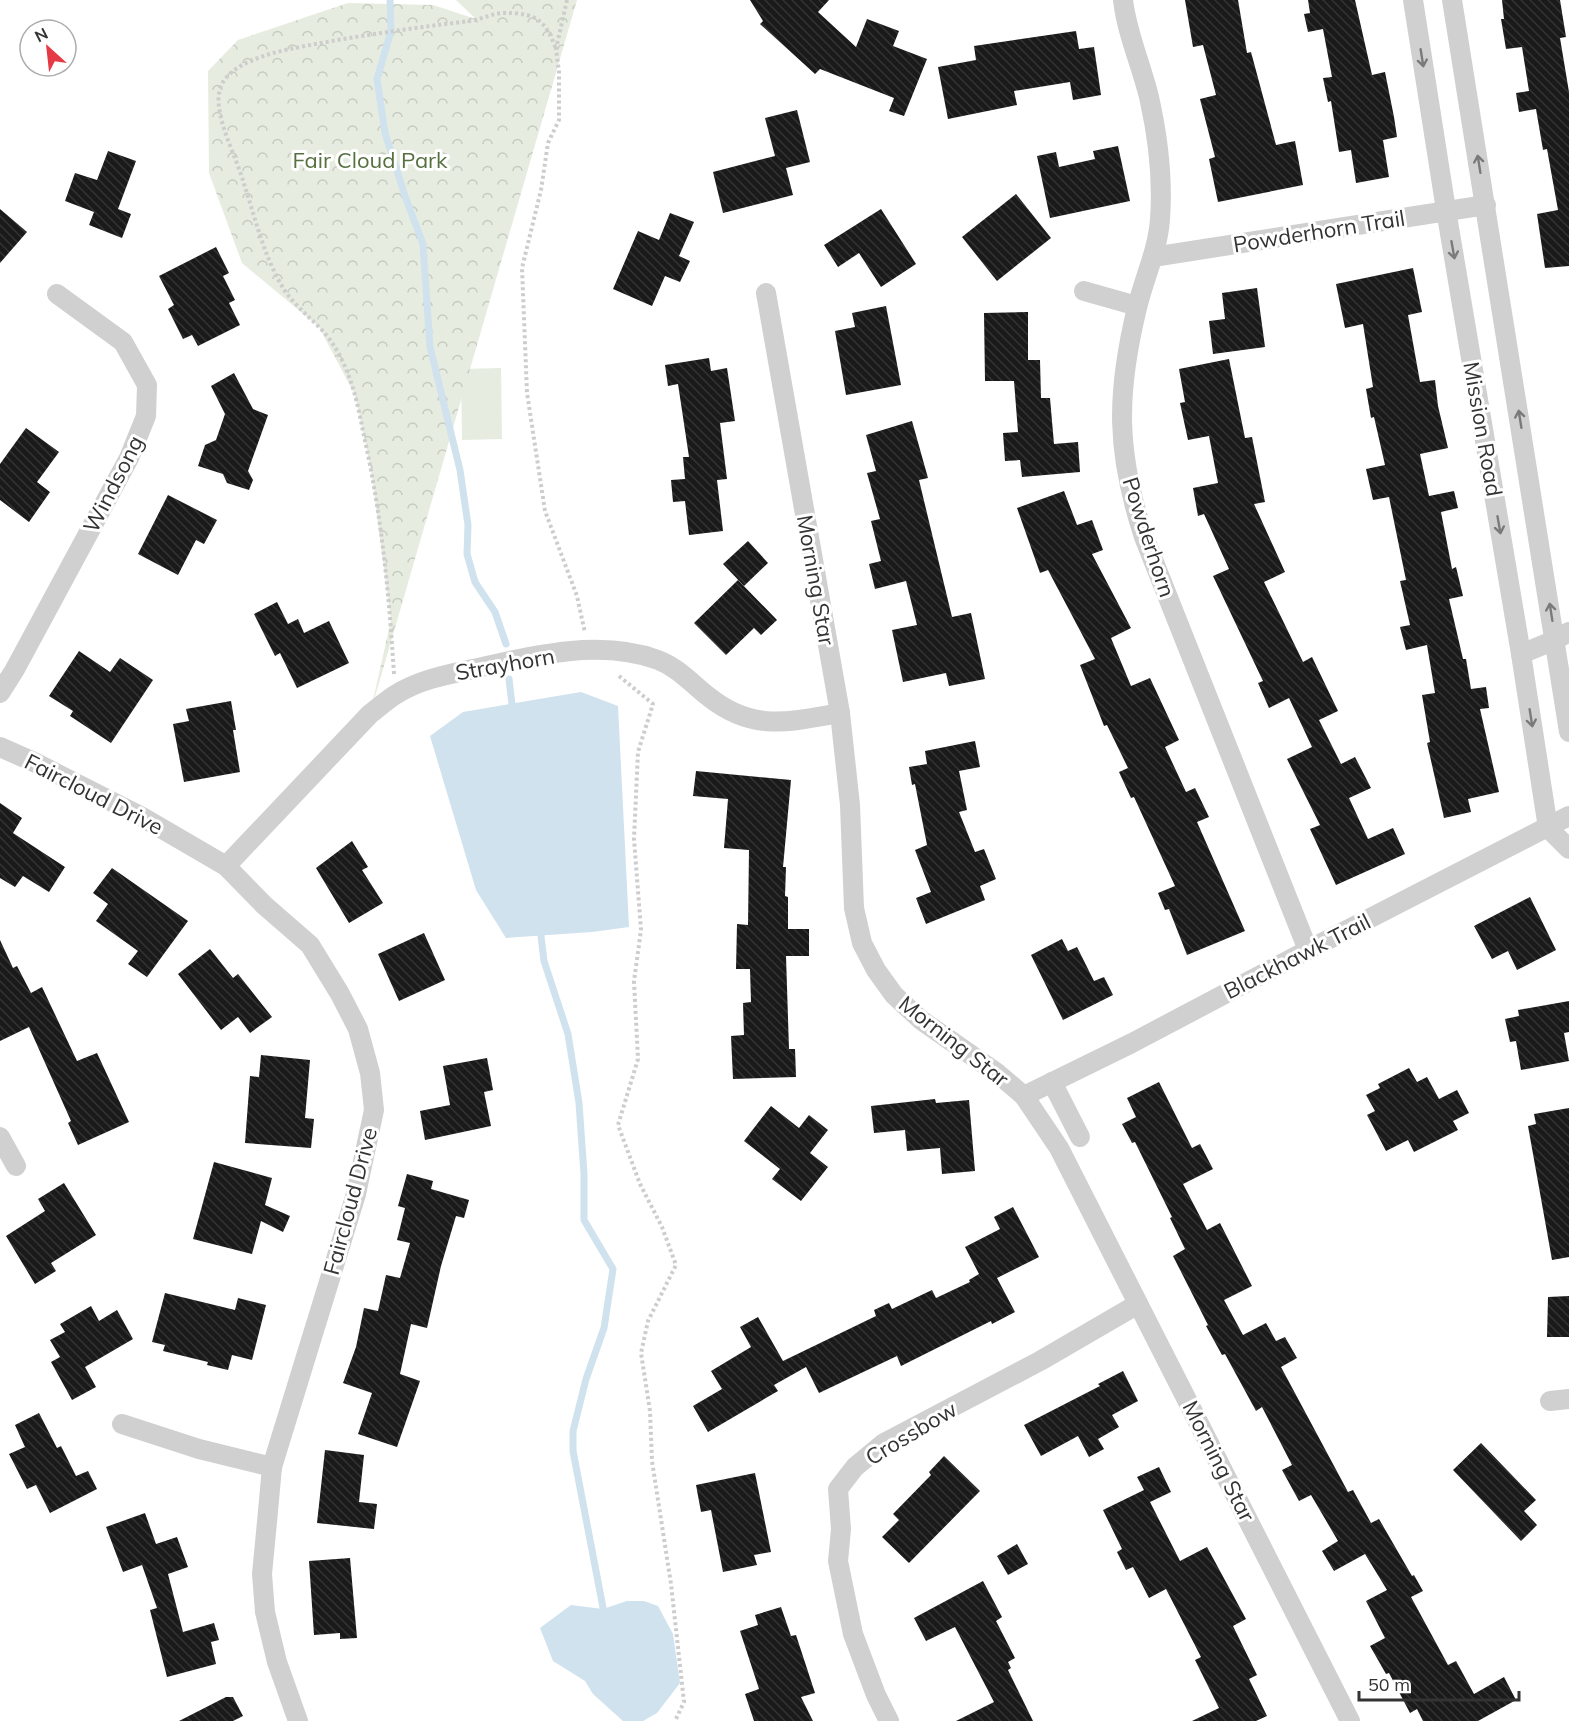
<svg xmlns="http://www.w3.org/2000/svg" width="1569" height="1721" font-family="Mulish,sans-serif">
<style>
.green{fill:#e6ecdf}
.forest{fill:url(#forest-crowns)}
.water{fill:#cfe2ee}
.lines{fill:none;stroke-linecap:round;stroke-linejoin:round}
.stream{stroke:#cfe2ee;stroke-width:7}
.building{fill:url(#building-back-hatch)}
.path{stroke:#cdcdcd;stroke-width:4;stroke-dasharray:3 3;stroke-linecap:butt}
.street{stroke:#d0d0d0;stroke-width:20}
.oneway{stroke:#7a7a7a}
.labels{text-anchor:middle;stroke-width:6;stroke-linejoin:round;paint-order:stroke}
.park-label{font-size:22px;fill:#56703f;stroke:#fff}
.street-label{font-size:22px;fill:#333;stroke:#fff}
</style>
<defs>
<pattern id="forest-crowns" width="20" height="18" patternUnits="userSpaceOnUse" patternTransform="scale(1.5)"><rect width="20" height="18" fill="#e6ecdf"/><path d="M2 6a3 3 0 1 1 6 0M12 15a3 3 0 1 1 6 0" fill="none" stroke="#c6cbc0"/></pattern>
<pattern id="building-back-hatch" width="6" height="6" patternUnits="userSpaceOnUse" patternTransform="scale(1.5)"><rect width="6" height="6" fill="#1a1a1a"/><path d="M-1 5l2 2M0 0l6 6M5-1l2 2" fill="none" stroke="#333"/></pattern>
</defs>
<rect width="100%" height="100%" fill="#fff"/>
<polygon class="green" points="501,368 502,439 462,440 461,369"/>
<polygon class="forest" points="456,0 577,0 370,714 391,620 371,470 355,395 319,327 242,263 209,173 208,71 238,40 348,3 433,5 476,19"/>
<g class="water">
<polygon points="581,692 618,706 629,927 592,932 506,938 476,890 430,736 463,712"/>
<polygon points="627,1601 644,1601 658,1606 673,1634 680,1683 657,1713 643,1721 623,1721 593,1694 585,1681 553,1661 540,1628 571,1605 603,1609"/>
</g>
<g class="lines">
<g class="stream">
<polyline points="390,0 391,31 377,79 385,133 405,196 423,244 430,347 460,470 468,525 467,554 475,582 495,612 506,644"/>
<polyline points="509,679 513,713"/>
<polyline points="540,928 544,961 568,1034 579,1103 584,1174 584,1220 613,1269 604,1328 586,1379 573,1431 573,1451 605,1618"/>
</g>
</g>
<g class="building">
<polygon points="750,0 829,0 818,12 856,47 867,19 899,31 893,46 927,59 904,116 889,111 894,98 820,69 815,74 760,24 763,21"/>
<polygon points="1185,0 1238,0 1247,53 1251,52 1276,145 1295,141 1303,185 1218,202 1209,159 1215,157 1200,99 1216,95 1203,45 1193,47"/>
<polygon points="1308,0 1355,0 1372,75 1385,72 1394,117 1397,137 1383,140 1389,177 1356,183 1351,150 1339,152 1331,101 1328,102 1323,78 1332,77 1323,29 1308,32 1304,14 1310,13"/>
<polygon points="1502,0 1560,0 1566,37 1560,38 1569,92 1569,266 1545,268 1537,214 1558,210 1547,149 1543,150 1536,109 1519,112 1516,93 1529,91 1522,47 1506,49 1501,19 1504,19"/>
<polygon points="1076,31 1079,49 1094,47 1101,95 1073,100 1070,82 1014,91 1017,105 948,119 938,67 976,60 974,46"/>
<polygon points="797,110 810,162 786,168 793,195 723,213 713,172 775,156 765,118"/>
<polygon points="1118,146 1130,201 1050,218 1037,156 1056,152 1059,167 1095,159 1093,151"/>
<polygon points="108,151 136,161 118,209 131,214 122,238 89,225 94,212 65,201 75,173 97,180"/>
<polygon points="1016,194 1051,238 997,281 962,237"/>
<polygon points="0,209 27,232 0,263"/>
<polygon points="881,209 916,264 881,287 859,253 838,267 824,245"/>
<polygon points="670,213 694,222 679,256 690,261 680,282 665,276 652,306 613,289 638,231 659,240"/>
<polygon points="216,247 229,273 223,276 235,300 229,303 240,325 198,346 192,335 183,339 168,309 174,305 159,276"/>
<polygon points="1413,268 1422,312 1408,315 1420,382 1435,380 1438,406 1448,448 1420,454 1429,496 1454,491 1458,508 1441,512 1452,569 1456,567 1463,596 1449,599 1463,659 1466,659 1471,689 1486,687 1489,708 1480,709 1499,792 1468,799 1471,812 1444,818 1427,743 1430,742 1422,695 1435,693 1427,645 1406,650 1400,627 1410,625 1400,581 1406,580 1389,497 1373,500 1366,469 1385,465 1374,417 1371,418 1366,389 1373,387 1363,324 1345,328 1336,284"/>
<polygon points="1257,288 1265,347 1213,354 1209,321 1225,319 1222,293"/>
<polygon points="886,306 901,385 846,395 835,331 855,327 852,313"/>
<polygon points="1028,312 1028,360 1040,360 1041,398 1050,398 1054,444 1078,442 1080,472 1022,477 1020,460 1005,461 1003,433 1018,432 1014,381 985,381 984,313"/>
<polygon points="709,358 711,371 727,368 735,421 720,423 727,479 717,480 723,531 689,535 685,501 673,502 671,480 685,479 683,457 689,457 678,384 668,386 665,365"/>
<polygon points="1229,359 1245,438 1252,437 1265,502 1254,504 1285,572 1264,582 1303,662 1312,657 1338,711 1319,720 1341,764 1355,757 1371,788 1349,798 1368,839 1393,828 1405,854 1336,885 1310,829 1320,825 1287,759 1312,747 1289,698 1269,708 1258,683 1263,681 1213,576 1229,569 1204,514 1198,516 1193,488 1218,483 1209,436 1188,440 1180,403 1185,402 1179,369"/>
<polygon points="234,373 253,409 268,415 248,471 253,480 249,490 227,483 223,474 198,466 205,445 216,440 225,414 211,386"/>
<polygon points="912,421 928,478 919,480 952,617 971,613 985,679 949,686 946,673 903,682 892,630 917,625 906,581 875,589 869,564 881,561 871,521 880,519 867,473 876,471 866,435"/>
<polygon points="26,428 59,452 37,482 50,492 29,522 0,500 0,464"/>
<polygon points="1064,491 1077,525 1092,520 1103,550 1092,554 1131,628 1111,638 1131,686 1150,678 1179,740 1165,747 1186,792 1195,788 1209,817 1197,822 1245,931 1187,955 1169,909 1165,910 1158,893 1175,886 1134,797 1131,798 1119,772 1128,768 1107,725 1104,726 1080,665 1095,659 1048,570 1040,573 1017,508"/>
<polygon points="168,495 217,520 204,544 196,540 178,575 138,554"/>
<polygon points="748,541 768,563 744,586 723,564"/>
<polygon points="738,580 777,620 761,635 754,628 726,655 694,623"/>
<polygon points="277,602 288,624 298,619 304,633 329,621 349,663 297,688 280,653 275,656 254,614"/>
<polygon points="79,651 110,672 120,658 153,680 111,743 70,716 73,711 49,696"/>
<polygon points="231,701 236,730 233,730 240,772 184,782 173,724 189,721 186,709"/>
<polygon points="975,741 980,767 959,771 967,810 959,812 975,852 984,849 996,879 980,886 985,900 926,924 916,898 931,892 915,850 927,845 915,784 912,785 909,767 927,764 925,751"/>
<polygon points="696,771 791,780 783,867 786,867 785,896 788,897 788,929 809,929 809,956 786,956 789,1049 795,1049 796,1077 733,1079 731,1036 744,1035 743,1003 751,1002 750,969 736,969 737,924 748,925 749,850 724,848 728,799 693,796"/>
<polygon points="0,803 22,818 13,833 65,867 49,892 23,876 15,887 0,878"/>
<polygon points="352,841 368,867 362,870 383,903 349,923 316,868"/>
<polygon points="112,868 188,921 147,977 128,964 138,951 96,921 108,904 93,893"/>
<polygon points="1530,897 1556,950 1517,970 1508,951 1492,959 1474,926"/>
<polygon points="424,933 445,980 399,1001 378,954"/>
<polygon points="1062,939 1068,951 1077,947 1094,981 1104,977 1113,995 1063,1020 1031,955"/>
<polygon points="0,940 13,968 17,966 31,993 42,987 77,1061 97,1053 129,1122 78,1145 68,1123 71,1121 29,1027 0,1041"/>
<polygon points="210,949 233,978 238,974 272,1017 250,1033 238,1017 221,1030 178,974"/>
<polygon points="1569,1001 1569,1032 1564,1033 1569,1061 1521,1070 1516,1041 1510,1042 1505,1019 1519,1016 1518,1010"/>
<polygon points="261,1055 310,1060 305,1118 314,1119 311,1148 245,1143 250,1076 259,1077"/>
<polygon points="487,1058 493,1090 484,1092 491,1126 425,1140 420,1111 450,1105 443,1066"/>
<polygon points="1409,1068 1417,1082 1427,1077 1439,1099 1457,1090 1469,1113 1453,1121 1458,1130 1414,1152 1408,1140 1386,1151 1367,1115 1375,1111 1366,1095 1380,1088 1378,1084"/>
<polygon points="1159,1082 1192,1148 1200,1144 1213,1169 1183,1184 1207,1230 1220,1223 1252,1286 1224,1300 1243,1335 1266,1323 1276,1341 1285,1337 1297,1358 1281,1367 1348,1492 1353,1490 1371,1523 1379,1519 1412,1576 1414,1575 1423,1591 1411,1597 1448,1665 1456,1661 1474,1694 1504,1677 1516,1700 1478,1721 1423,1721 1417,1709 1410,1713 1389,1673 1386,1674 1370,1646 1385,1638 1366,1601 1387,1590 1365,1554 1334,1571 1322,1551 1338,1541 1311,1495 1299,1501 1282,1470 1292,1465 1262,1407 1256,1411 1225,1354 1222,1355 1206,1326 1208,1325 1173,1256 1185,1249 1170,1218 1172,1217 1135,1142 1132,1143 1122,1124 1136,1117 1127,1098"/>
<polygon points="935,1099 936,1103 969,1100 975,1171 942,1174 940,1148 907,1151 905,1130 874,1133 871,1106"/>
<polygon points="771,1106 799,1128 809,1115 828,1130 810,1153 828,1167 801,1201 772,1179 780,1169 744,1141"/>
<polygon points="1569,1108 1569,1257 1552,1260 1528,1126 1536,1124 1534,1114"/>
<polygon points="214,1162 272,1178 265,1205 290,1216 283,1232 261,1221 252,1254 193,1239"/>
<polygon points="407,1174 433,1181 431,1189 469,1200 464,1218 456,1216 441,1266 427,1328 411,1324 400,1374 420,1381 397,1447 358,1434 372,1393 343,1383 356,1347 364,1308 378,1311 386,1275 400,1278 410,1243 397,1240 405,1208 398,1206"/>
<polygon points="64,1183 96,1235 51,1263 56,1271 35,1284 6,1236 45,1211 38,1199"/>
<polygon points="1013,1207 1039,1257 997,1278 1015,1312 992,1324 991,1321 901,1366 897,1356 819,1393 806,1367 774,1385 778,1391 708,1432 693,1406 722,1389 711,1371 751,1347 740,1327 758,1317 783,1361 876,1316 874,1310 889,1303 892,1309 932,1290 936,1298 970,1282 969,1280 979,1274 965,1247 1000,1229 994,1217"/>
<polygon points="165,1293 235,1310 238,1298 266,1305 252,1360 232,1355 228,1370 207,1365 208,1362 163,1351 165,1345 152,1342"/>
<polygon points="1569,1296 1569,1337 1547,1337 1548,1297"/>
<polygon points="91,1306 99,1321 117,1310 133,1339 85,1367 96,1387 72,1400 51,1362 60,1357 50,1340 65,1332 60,1324"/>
<polygon points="1123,1371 1138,1401 1112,1415 1119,1427 1098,1439 1104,1449 1089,1457 1078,1436 1041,1456 1024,1425 1100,1386 1098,1384"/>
<polygon points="39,1413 57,1448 61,1446 76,1476 88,1471 97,1489 50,1513 36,1485 27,1489 9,1454 25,1447 15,1425"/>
<polygon points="1481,1443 1536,1500 1524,1511 1537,1525 1521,1541 1453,1470"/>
<polygon points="325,1450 364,1455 359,1502 377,1504 374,1529 317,1523"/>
<polygon points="944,1456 980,1491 909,1563 882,1537 899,1520 893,1514 931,1475 929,1472"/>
<polygon points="1159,1467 1171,1492 1150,1502 1180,1561 1207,1547 1246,1619 1233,1626 1257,1675 1249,1679 1267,1716 1256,1721 1192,1721 1219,1708 1195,1660 1201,1657 1166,1589 1149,1598 1133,1567 1126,1570 1117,1552 1122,1549 1103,1510 1144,1490 1137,1477"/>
<polygon points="755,1473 771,1552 754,1555 757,1565 723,1572 711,1510 701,1512 696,1485"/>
<polygon points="145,1513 156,1544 177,1537 188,1567 168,1574 183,1632 214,1623 219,1640 211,1642 216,1664 167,1677 150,1610 157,1608 142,1565 123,1572 106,1527"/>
<polygon points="1017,1544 1028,1564 1008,1575 997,1556"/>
<polygon points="350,1558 357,1638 340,1639 340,1633 314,1635 309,1561"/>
<polygon points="983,1581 1002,1617 996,1621 1015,1658 1008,1662 1011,1668 1008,1670 1033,1721 956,1721 994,1702 955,1627 926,1641 914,1618"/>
<polygon points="781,1607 791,1636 796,1635 815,1693 801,1697 813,1721 754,1721 745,1694 759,1689 740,1631 758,1625 755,1615"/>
<polygon points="226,1697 233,1697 243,1716 233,1721 179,1721"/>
</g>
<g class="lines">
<g class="path">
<polyline points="567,0 556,49 559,72 559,120 548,143 541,190 522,268 527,393 545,511 577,596 585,633"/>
<path d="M394 674C389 595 382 518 365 441 360 417 356 392 346 369 340 354 331 339 319 327 307 315 295 305 285 291 264 258 256 220 244 184 237 158 215 119 219 93 221 79 233 70 244 64 268 52 295 48 321 43 371 34 420 27 470 21 483 19 495 12 508 13 516 13 526 14 533 17 546 23 551 36 556 49"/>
<polyline points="619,676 653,704 638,752 634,839 641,930 634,981 638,1059 618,1125 640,1184 662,1227 676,1265 648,1321 641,1353 650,1411 652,1461 671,1584 684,1702 675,1721"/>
</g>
<g class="street">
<path d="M1123 0C1127 34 1141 64 1149 97 1158 137 1163 179 1160 219 1158 250 1144 278 1137 308 1116 394 1116 452 1144 537L1308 950"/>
<polyline points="1413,0 1446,210 1521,654 1548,828 1569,849"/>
<polyline points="1452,0 1569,732"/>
<polyline points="1153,257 1486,205"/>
<polyline points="1084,291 1137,306"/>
<polyline points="766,293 840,713 850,805 854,908 862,943 876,970 894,995 921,1020 997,1073 1024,1096 1059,1148 1350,1721"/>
<polyline points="1521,654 1555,640 1569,632"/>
<polyline points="0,693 14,671 129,458 146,416 147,385 123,342 57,294"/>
<polyline points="0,747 36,763 142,817 226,866 264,905 310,945 340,994 358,1029 370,1073 374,1110 356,1194 272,1467 267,1522 262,1574 265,1612 277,1662 298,1721"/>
<path d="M226 866 370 714C378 708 387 700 395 695 420 679 450 674 478 668 534 655 602 639 658 660 679 668 692 684 709 697 753 732 789 722 840 713"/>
<polyline points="1052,1082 1080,1137"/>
<polyline points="1024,1096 1132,1043 1308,950 1569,816"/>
<polyline points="0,1137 16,1166"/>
<polyline points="1550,1401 1569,1399"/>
<polyline points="122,1424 199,1449 272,1467"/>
<polyline points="889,1721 876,1695 853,1634 838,1561 841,1529 838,1489 855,1467 884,1443 1040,1361 1138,1304"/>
</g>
</g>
<defs><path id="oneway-shaft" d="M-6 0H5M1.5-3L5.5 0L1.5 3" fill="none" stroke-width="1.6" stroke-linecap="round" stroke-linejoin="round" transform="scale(1.5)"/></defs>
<g class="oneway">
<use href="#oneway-shaft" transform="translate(1422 58) rotate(81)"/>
<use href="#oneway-shaft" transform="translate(1479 164) rotate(-99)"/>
<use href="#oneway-shaft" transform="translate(1453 250) rotate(80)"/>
<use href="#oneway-shaft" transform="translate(1520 419) rotate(-99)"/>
<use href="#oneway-shaft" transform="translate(1499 525) rotate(80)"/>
<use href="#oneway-shaft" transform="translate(1551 612) rotate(-99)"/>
<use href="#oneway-shaft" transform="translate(1531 718) rotate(81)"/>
</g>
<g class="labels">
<g class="park-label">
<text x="370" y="168">Fair Cloud Park</text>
</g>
<g class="street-label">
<text transform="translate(1319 231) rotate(-9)" y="8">Powderhorn Trail</text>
<text transform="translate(1483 429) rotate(80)" y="8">Mission Road</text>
<text transform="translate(113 484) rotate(-63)" y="8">Windsong</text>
<text transform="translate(1149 537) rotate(72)" y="8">Powderhorn</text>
<text transform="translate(816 580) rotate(80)" y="8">Morning Star</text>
<text transform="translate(505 664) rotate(-10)" y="8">Strayhorn</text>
<text transform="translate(94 794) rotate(27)" y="8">Faircloud Drive</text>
<text transform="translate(1297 956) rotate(-27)" y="8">Blackhawk Trail</text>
<text transform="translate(954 1041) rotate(38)" y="8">Morning Star</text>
<text transform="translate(350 1201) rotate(-75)" y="8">Faircloud Drive</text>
<text transform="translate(911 1433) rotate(-31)" y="8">Crossbow</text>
<text transform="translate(1219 1461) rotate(63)" y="8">Morning Star</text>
</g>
</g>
<g transform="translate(48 48) rotate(333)"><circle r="28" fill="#ffffff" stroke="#adadad" stroke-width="1.5"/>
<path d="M0-4.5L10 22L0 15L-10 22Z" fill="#e63946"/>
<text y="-9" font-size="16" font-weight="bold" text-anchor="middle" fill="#333333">N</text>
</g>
<path d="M1359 1691v9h160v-9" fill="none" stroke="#333333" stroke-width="3"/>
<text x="1368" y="1691" font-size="18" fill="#333333" stroke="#ffffff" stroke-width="4.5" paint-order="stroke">50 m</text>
</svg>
